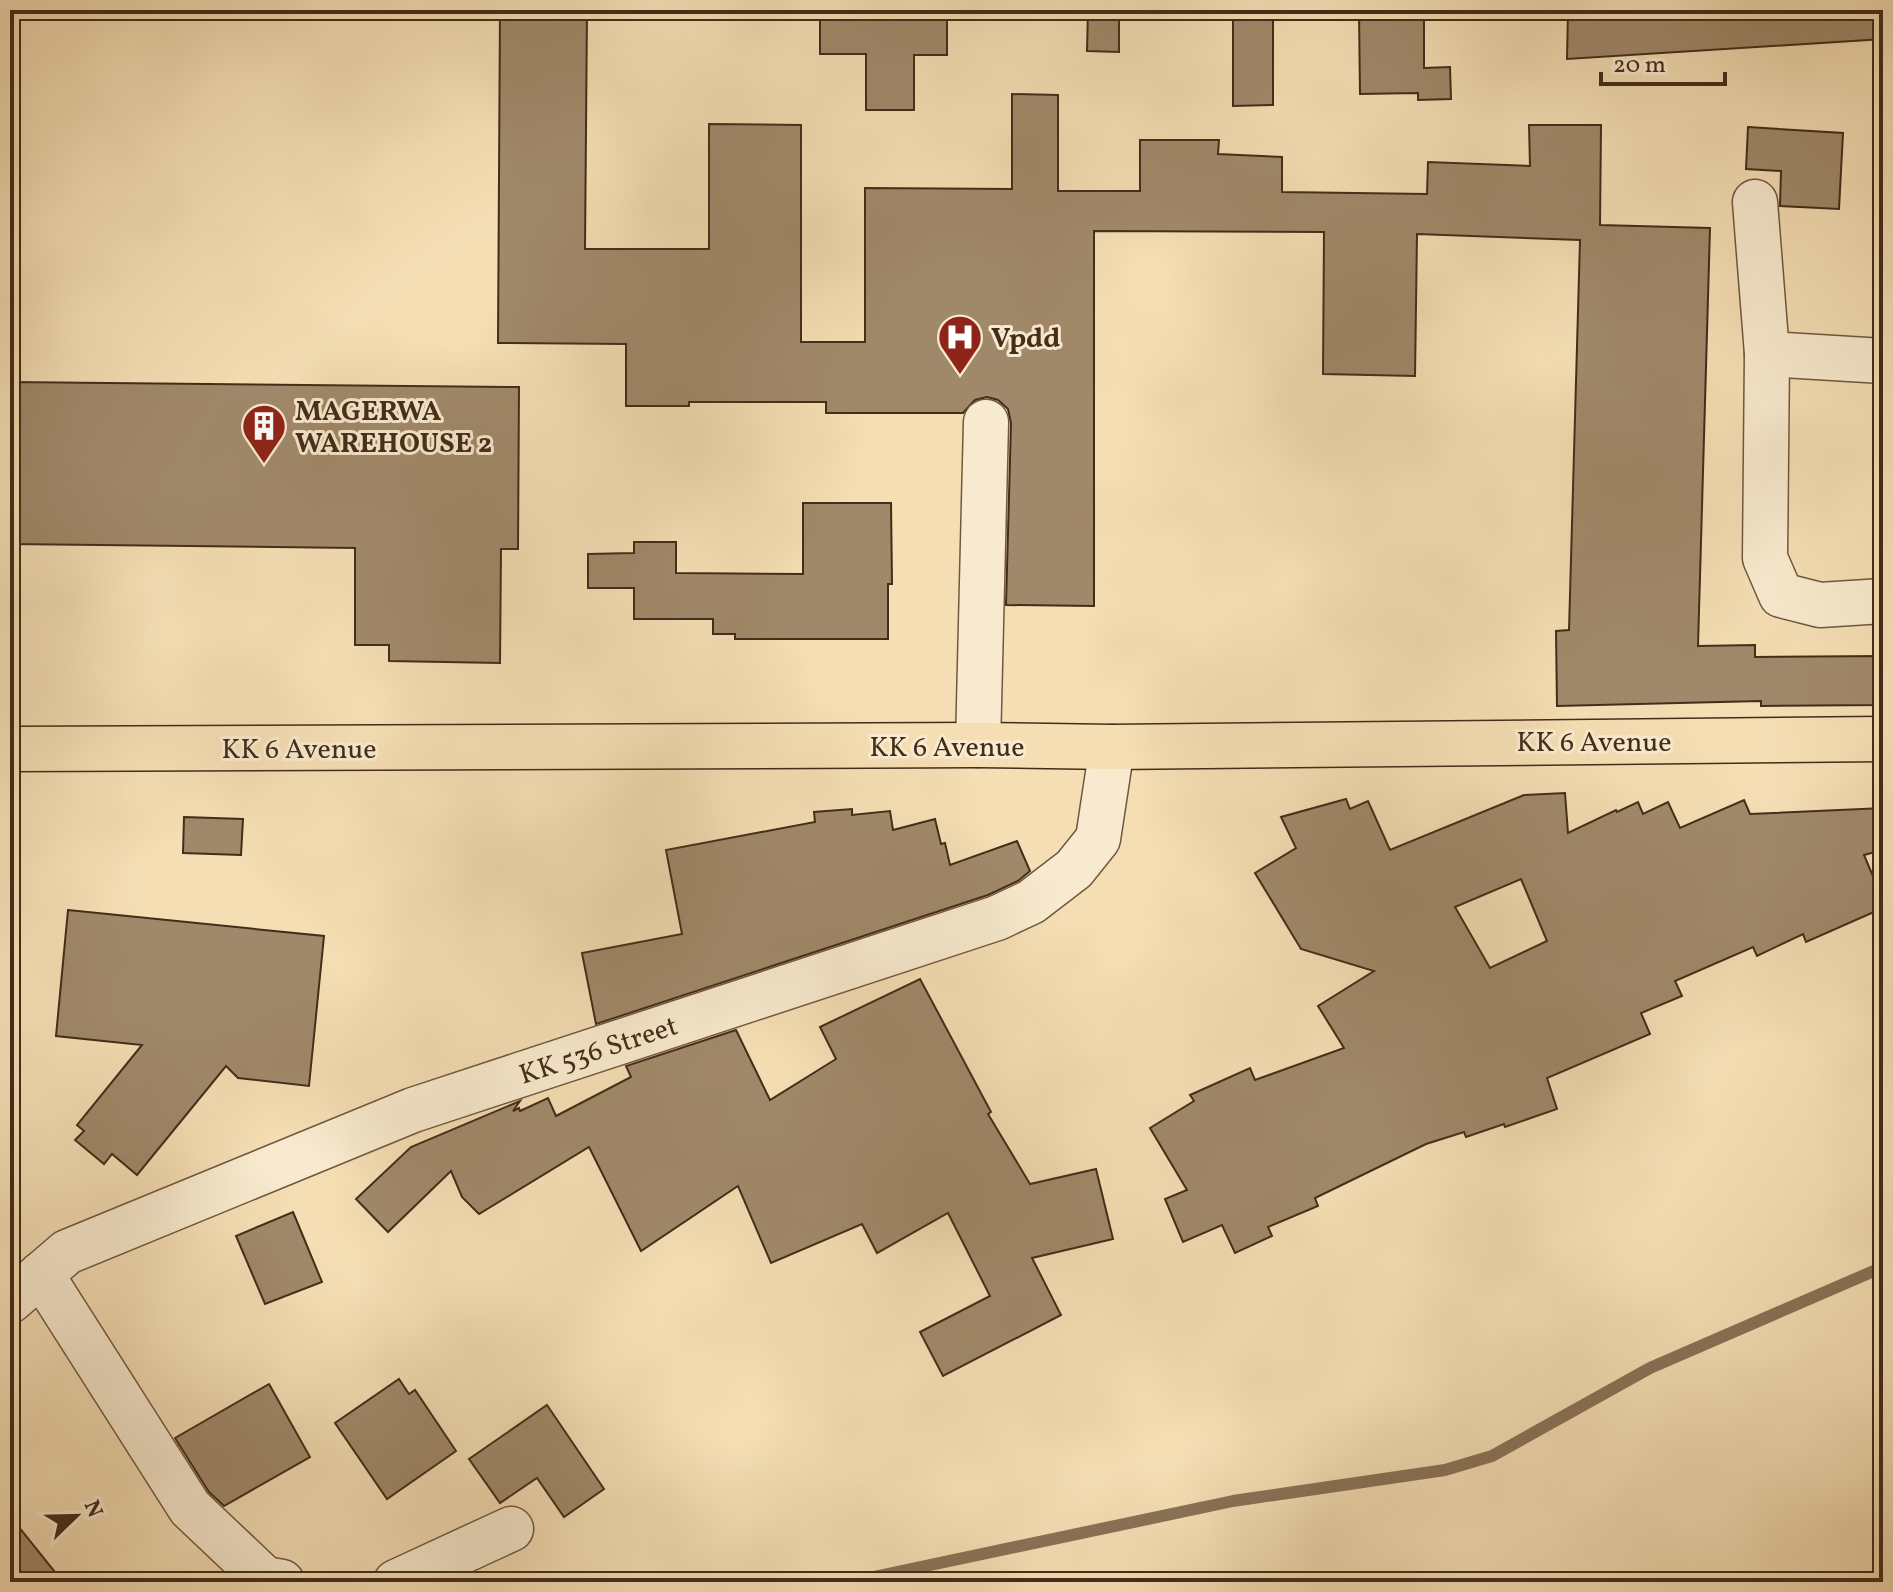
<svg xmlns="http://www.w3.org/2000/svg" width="1893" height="1592" font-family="Vollkorn,serif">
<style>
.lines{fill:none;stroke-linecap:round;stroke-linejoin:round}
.stream{stroke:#8a7257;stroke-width:12}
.building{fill:#a0896a;stroke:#442c1a;stroke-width:2;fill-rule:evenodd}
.minor-casing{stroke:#705840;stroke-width:47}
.major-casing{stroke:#442c1a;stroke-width:47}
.minor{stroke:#f8eace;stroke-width:44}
.major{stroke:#f5deb4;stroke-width:44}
.labels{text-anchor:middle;stroke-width:6;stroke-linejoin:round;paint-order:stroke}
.poi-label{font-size:28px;font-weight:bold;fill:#442c1a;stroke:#f8eace;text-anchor:start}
.street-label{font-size:28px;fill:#442c1a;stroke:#f8eace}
</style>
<rect width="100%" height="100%" fill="#f5deb4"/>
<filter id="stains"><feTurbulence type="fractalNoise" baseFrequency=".0025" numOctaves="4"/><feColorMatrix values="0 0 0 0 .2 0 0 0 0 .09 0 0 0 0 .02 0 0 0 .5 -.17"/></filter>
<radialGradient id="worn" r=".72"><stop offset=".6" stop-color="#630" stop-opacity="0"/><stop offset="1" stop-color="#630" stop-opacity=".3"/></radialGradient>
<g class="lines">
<polyline class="stream" points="850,1582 1233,1501 1445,1470 1492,1456 1650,1368 1883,1267"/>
</g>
<g class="building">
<polygon points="500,10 587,10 585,249 709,249 709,124 801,125 801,342 865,342 865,188 1012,189 1012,94 1058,95 1058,191 1140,191 1140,140 1219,140 1218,154 1282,157 1282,192 1427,194 1428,162 1530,166 1529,125 1601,125 1600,225 1710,228 1698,646 1755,645 1755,657 1883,656 1883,705 1761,706 1761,701 1557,706 1556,631 1569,630 1580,240 1417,234 1415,376 1323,374 1324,232 1094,231 1094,606 1006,605 1011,423 1008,409 998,400 987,397 975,400 963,413 826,413 826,402 689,402 689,406 626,406 626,344 498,343"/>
<polygon points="1088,10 1119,10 1119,52 1087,51"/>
<polygon points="1233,10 1273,10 1273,105 1233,106"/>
<polygon points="1359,10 1412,10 1412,14 1424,14 1424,68 1450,67 1451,99 1418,100 1418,93 1360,94"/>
<polygon points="1568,10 1883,10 1883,39 1567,59"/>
<polygon points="820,13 947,14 947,55 914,55 914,110 866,110 866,54 820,54"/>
<polygon points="1748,127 1843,133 1839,209 1780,206 1781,171 1746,169"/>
<polygon points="10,382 519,387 518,549 501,549 500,663 389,661 389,645 355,645 355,548 10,544"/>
<polygon points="803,503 891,503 892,584 888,584 888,639 735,639 735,634 713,634 713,619 634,619 634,588 588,588 588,554 634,553 634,542 676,542 676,573 803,574"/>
<path d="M1565 793 1568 833 1616 810 1617 812 1638 802 1643 814 1668 802 1680 828 1744 800 1750 814 1883 808V850L1864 855 1883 900V908L1806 942 1803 934 1757 956 1753 947 1675 981 1682 996 1641 1013 1650 1034 1547 1078 1557 1109 1505 1127 1504 1124 1466 1137 1464 1132 1426 1144 1315 1198 1318 1206 1268 1227 1272 1236 1235 1253 1222 1225 1183 1242 1165 1199 1187 1190 1150 1128 1194 1101 1190 1095 1250 1068 1255 1080 1344 1048 1318 1006 1374 971 1301 949 1255 873 1296 848 1281 817 1346 799 1350 809 1368 801 1390 850 1524 795ZM1521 879 1547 941 1490 968 1455 907Z"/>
<polygon points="852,809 852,815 890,811 893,830 935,819 941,844 945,843 950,865 1017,841 1030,871 1018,881 988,895 596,1024 582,953 682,934 666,850 815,822 814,812"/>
<polygon points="184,817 243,819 241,855 183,853"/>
<polygon points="68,910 324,936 309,1086 238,1078 226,1066 137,1175 112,1154 104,1164 75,1140 84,1131 77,1125 142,1045 56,1036"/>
<polygon points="920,979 991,1112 988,1114 1030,1184 1096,1169 1113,1239 1032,1258 1061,1315 943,1376 920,1332 990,1296 948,1213 877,1253 862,1224 771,1263 738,1186 641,1251 589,1147 479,1214 462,1197 451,1171 388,1232 356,1199 411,1147 520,1101 513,1111 519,1108 520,1111 548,1098 556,1116 631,1077 626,1066 736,1030 770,1100 836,1059 820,1027"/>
<polygon points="293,1212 322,1282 265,1304 236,1236"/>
<polygon points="399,1379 409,1394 415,1390 456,1451 387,1499 335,1423"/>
<polygon points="269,1384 310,1457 224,1506 209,1492 175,1438"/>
<polygon points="547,1405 604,1489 564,1517 537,1478 500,1503 469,1459"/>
<polygon points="10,1516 63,1582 21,1582 10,1569"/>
</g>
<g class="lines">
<g class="minor-casing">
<g id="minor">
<polyline points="1755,202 1767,354 1883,361"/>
<polyline points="1767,354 1765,558 1781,595 1820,605 1883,601"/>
<polyline points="978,745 986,422"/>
<polyline points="41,1274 190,1508 265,1579 282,1582"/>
<polyline points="10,1301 67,1252 413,1110 997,918 1031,902 1074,869 1098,839 1112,747"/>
<polyline points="396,1582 511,1529"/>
</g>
</g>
<g class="major-casing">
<polyline id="major" points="10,749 978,745 1112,747 1883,739"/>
</g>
<use href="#minor" class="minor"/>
<use href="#major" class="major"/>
</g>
<defs>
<g id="hospital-pin" transform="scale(2.3)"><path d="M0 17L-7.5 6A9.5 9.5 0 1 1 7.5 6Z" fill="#8f2418" stroke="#f8eace"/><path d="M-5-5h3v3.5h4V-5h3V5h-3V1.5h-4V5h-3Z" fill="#fff"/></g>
<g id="building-pin" transform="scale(2.3)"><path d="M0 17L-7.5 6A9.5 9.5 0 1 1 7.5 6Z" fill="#8f2418" stroke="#f8eace"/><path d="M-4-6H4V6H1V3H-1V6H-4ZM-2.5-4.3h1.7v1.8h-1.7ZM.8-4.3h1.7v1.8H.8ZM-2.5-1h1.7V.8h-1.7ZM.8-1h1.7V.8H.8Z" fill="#fff"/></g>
</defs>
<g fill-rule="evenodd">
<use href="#hospital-pin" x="960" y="337"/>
<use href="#building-pin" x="264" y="426"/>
</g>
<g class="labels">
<g class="poi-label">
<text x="991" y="347">Vpdd</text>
<text x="295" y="420">MAGERWA<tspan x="295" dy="32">WAREHOUSE 2</tspan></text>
</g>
<g class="street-label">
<text x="1594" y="751">KK 6 Avenue</text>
<text x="947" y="756">KK 6 Avenue</text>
<text x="299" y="758">KK 6 Avenue</text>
<text transform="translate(598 1049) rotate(-18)" y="10">KK 536 Street</text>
</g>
</g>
<rect width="1893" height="1592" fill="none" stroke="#f5deb4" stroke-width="40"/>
<rect x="12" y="12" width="1869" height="1568" fill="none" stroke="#442c1a" stroke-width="4"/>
<rect x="20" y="20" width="1853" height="1552" fill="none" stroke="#442c1a" stroke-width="2"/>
<g transform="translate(76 1516) rotate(67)" stroke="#f8eace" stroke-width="6" paint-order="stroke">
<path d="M0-6L14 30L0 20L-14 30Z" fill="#442c1a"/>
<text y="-12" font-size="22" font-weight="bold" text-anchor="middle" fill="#442c1a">N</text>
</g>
<path d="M1601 72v12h124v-12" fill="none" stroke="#442c1a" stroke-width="4"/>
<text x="1613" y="72" font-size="24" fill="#442c1a" stroke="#f8eace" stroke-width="6" paint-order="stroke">20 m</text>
<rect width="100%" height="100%" filter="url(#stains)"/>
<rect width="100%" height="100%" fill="url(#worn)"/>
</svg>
